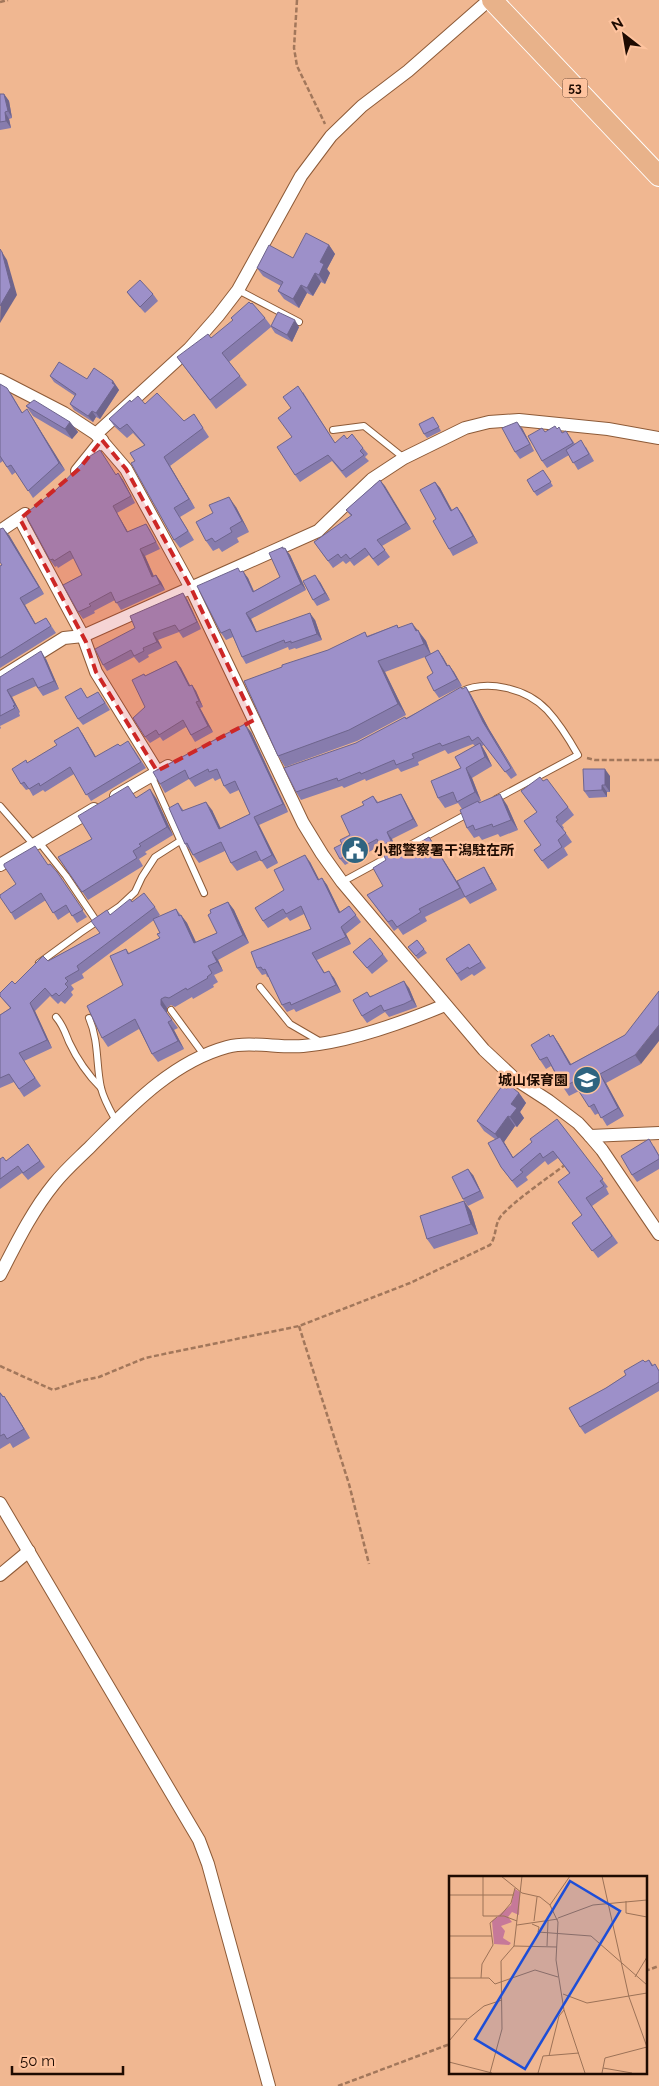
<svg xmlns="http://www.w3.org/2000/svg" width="659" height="2086" font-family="Raleway,'Noto Sans JP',sans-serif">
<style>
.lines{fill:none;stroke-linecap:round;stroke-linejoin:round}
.lane-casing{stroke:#8d5a37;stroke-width:8}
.street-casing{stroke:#8d5a37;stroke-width:14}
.primary-casing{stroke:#fff;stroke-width:22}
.path{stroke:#a2775b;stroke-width:2.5;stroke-dasharray:5 2.5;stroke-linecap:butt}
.lane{stroke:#fff;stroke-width:6}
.street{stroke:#fff;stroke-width:12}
.primary{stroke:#e8b28a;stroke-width:20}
.wall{fill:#877cad}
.shaded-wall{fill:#6e658d}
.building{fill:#9d90c9;stroke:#6e658d}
.marked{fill:#cd2726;fill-opacity:0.2;stroke:#cd2726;stroke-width:4;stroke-dasharray:10 6;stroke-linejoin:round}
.labels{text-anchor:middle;stroke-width:5;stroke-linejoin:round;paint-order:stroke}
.shield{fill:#fec39e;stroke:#614230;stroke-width:1}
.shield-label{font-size:12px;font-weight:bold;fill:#1e0b01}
.poi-label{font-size:14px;font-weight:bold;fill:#1e0b01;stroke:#fec39e;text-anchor:start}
.inset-road{fill:none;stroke:#9c7257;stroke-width:1}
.view{fill:#1d4ed8;fill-opacity:0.15;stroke:#1d4ed8;stroke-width:2.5}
.inset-edge{fill:none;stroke:#1e0b01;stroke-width:2.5}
</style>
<rect width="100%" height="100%" fill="#f0b791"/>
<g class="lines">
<g class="lane-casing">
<g id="lane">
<polyline points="238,290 299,322"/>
<polyline points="333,430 364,426 404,458"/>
<path d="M460 692C487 679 526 688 547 710 560 724 569 739 578 755L496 799"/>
<polyline points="151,775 204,893"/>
<polyline points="0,806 34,845"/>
<polyline points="39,842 66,876 97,922"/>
<polyline points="342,882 469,813"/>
<polyline points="39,963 80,933 120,906 135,892 142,877 155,857 180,841"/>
<polyline points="260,987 290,1024 321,1042"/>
<polyline points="171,1010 204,1055"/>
<path d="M56 1017C63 1025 65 1032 69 1042 77 1059 88 1075 101 1088"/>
<path d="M89 1018C99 1041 96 1065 101 1088 104 1100 110 1110 116 1121"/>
</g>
</g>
<g class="street-casing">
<g id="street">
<polyline points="0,380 64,413 96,434 126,469 191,588 303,823 322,854 342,882 484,1050 515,1079 549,1101 578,1123 590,1136 602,1150 659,1234"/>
<polyline points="96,434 189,349 218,316 238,290 301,176 331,136 362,106 408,71 489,0"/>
<polyline points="77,471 102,440"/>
<polyline points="20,519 83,636 96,672 157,771"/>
<polyline points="0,531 25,514"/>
<polyline points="0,678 64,638 83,636 318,531 372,479 404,458 465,428 489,422 519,420 608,429 659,438"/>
<polyline points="116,796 168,766"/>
<polyline points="0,865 94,809"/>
<polyline points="590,1136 659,1133"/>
<path d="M0 1275C16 1244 32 1211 54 1184 65 1170 79 1158 91 1146 130 1107 172 1062 227 1047 250 1041 279 1048 303 1046 350 1042 402 1023 445 1005"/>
<polyline points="0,1503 199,1840 208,1864 269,2086"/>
<polyline points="0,1575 29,1551"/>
</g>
</g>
<g class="primary-casing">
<polyline id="primary" points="492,0 659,176"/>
</g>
<g class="path">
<polyline points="297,0 294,48 297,66 325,124"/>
<polyline points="0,2 8,0"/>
<polyline points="587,758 595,760 659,760"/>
<polyline points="299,1326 349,1484 369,1564"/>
<path d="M0 1366 53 1390 80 1381 99 1377 145 1358 299 1326 410 1283 490 1245C497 1236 494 1225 501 1216 515 1200 548 1178 566 1164"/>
<polyline points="645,1971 659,1966"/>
<polyline points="338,2086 450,2044"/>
</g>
<use href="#lane" class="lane"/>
<use href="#street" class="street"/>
<use href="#primary" class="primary"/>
</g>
<g class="wall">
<polygon points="0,94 4,94 9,101 12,118 9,119 11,128 0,130"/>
<polygon points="329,245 335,254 327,269 330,273 325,284 321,282 313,296 307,293 299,308 284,299 278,291 281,286 263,276 257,268 293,258"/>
<polygon points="127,292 153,294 158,301 145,313 132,299"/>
<polygon points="265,318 271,326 299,327 292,342 275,333 271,327 229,362 247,385 216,409 177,357 211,338"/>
<polygon points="50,376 87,379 113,381 119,390 100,419 96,417 93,422 74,410 70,404 75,396 54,382"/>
<polygon points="0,384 12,395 22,412 32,417 65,470 33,498 16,472 12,475 3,461 0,463"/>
<polygon points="303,392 335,443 347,439 363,448 368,454 365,457 369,461 346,478 332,461 300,482 295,475 292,437 291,408"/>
<polygon points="131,402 145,404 184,421 194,414 209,437 170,466 195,508 180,517 194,540 180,548 174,540 135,461 144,445 133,433 127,438 115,427 109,419"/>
<polygon points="26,406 70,422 78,432 72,439 33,416"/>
<polygon points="433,417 441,431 427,438 424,434"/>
<polygon points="522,428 534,451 520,459 515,452"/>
<polygon points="557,429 563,433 566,431 575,444 586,447 594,461 578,470 569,455 547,468 542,461 545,432"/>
<polygon points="543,470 553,486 537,496 534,492"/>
<polygon points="118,473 123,480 135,503 117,513 128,532 146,524 150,530 160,549 145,556 154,576 156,575 161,582 165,590 121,610 115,600 94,611 95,613 83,619 78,612 82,575 74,558 58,568 57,566 55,567 50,560 116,474"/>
<polygon points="380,480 411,529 382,546 390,557 378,566 369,555 354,566 350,561 346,564 343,561 333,568 314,542 351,516 346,510"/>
<polygon points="435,482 440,488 452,510 457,507 462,514 478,543 453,556 449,549 436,519"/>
<polygon points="236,507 249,532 237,538 239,542 222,552 219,548 213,551 206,541"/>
<polygon points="9,535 44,594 25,605 36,624 46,618 56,633 0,668 0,566 2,565"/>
<polygon points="284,548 290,555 306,590 251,619 257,632 315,620 322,640 296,649 295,648 289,650 288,647 246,664 242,657 233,637 226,640 221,633 241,572 248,578 254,591 280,577"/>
<polygon points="320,582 330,600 317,606 313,600"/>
<polygon points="187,599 201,629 183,638 179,632 158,640 162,648 148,655 149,657 139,663 134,657 107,671 103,665 135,628"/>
<polygon points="397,625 398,628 418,630 426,641 431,654 438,650 448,666 449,665 454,672 462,686 439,698 434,691 433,673 425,657 385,672 406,715 357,741 285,767 278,756 282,667"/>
<polygon points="46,659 59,689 43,696 36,686 12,697 20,712 19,713 20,716 0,726 1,728 0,729 0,677"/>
<polygon points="176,661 181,668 190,685 192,685 196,691 203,707 200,708 213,732 195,742 186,727 163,741 160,737 150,743 145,737 145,676"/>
<polygon points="466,687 471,695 489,729 517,775 511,779 484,745 482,746 486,753 492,766 472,778 481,801 479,802 507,805 518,830 500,837 498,834 482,840 479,836 474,838 467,828 462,809 458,803 445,808 438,798 461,768 475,746 473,744 448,754 445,750 418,762 419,765 401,772 398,768 366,781 365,779 344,788 342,786 301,800 296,792 356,743 406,718"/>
<polygon points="87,698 103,699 110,710 83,725 78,719"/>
<polygon points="251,732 288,812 259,825 278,863 267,869 261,860 237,871 231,863 225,851 199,863 185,844 178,803 184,811 212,810 220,828 250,814 239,790 230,794 224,786 221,778 215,781 213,778 195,787 189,779 165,793 160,784"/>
<polygon points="82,733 96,757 120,746 133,748 146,768 91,801 74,774 45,792 43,790 33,796 29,789 26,790 21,784 27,763"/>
<polygon points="610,776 610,792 607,792 607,797 589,798 584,791"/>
<polygon points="543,781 568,807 574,815 562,825 564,828 563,829 572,842 564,848 568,855 548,869 534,850 541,845 537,812 521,791"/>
<polygon points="401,794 405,801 418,826 392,839 395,848 394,849 398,855 429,837 459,885 484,867 488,874 497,890 470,904 465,897 425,917 427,921 403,935 398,928 394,931 367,895 383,886 386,860 385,853 380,846 345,865 340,859 342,844 350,835 364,805 373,796 378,802"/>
<polygon points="136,797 156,798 173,835 145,852 147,854 139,859 143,866 88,900 58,857 92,839"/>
<polygon points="310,862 319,880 322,878 327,885 340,912 349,906 361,922 346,934 351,944 317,960 325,973 334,978 341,992 296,1012 294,1009 287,1012 282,1005 269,976 267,977 266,974 262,975 257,968 311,929 304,914 290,921 287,917 268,928 263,921 284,890"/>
<polygon points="50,864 87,917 77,923 70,912 58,920 46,900 15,920 11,913 48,865"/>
<polygon points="132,902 155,907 160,915 156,918 176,909 187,923 196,942 217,933 211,913 228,902 234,910 249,943 218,960 223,971 214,975 218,982 213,985 214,987 193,999 192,997 175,1007 171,1005 167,1008 167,1013 178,1028 174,1030 184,1049 158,1062 152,1054 139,1029 108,1047 102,1038 123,985 126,949 129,953 160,938 160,933 154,920 82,974 84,978 71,985 74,989 71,992 73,995 65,1004 61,1001 58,1004 50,996 35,1011 52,1048 24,1061 41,1086 24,1097 14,1082 0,1088 0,1015 10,1008 0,996 0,993 15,984 48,961 100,933 110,915"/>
<polygon points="417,940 427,953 418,959 408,947"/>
<polygon points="469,944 486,968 474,976 472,974 461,981 446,959"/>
<polygon points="353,952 383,954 388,961 372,974"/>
<polygon points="409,988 417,1007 389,1017 385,1012 367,1023 362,1016 370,996"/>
<polygon points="553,1035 559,1044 571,1064 625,1035 641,1064 606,1083 624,1116 607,1126 599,1113 595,1115 579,1091 569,1096 563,1087 551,1066 546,1069 540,1060 550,1037"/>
<polygon points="507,1089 519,1093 526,1103 520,1112 524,1118 517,1127 515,1126 504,1142 513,1157 532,1142 557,1119 608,1187 606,1188 609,1194 592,1206 618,1243 598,1258 572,1223 582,1215 569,1173 558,1158 548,1165 545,1161 526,1177 528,1180 517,1188 501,1167 495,1139 484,1131 477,1121"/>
<polygon points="28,1144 45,1167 28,1180 22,1173 0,1189 0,1159 6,1161"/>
<polygon points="654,1146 659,1155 659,1169 637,1182 632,1175"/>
<polygon points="473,1175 484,1198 468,1206 463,1199"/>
<polygon points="464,1201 471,1211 478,1234 434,1249 427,1239"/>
<polygon points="649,1360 653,1365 659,1370 659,1391 585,1434 580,1427 606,1388"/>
<polygon points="0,1392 10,1405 30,1438 13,1448 10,1443 0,1449"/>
</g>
<g class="shaded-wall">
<polygon points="4,94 9,101 12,118 8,111"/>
<polygon points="5,112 9,119 11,128 6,121"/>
<polygon points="329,245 335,254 327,269 330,273 325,284 319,275 320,262"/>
<polygon points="2,252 7,260 17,295 0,323"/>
<polygon points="315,273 321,282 313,296 307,288"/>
<polygon points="301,285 307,293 299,308 293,299"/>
<polygon points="295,320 299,327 292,342 287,335"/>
<polygon points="113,381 119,390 100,419 96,413"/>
<polygon points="27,409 32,417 65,470 59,463"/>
<polygon points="92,411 96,417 93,422 88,416"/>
<polygon points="70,422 78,432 72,439 65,429"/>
<polygon points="517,422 522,428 534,451 530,444"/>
<polygon points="164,457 170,466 195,508 189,499"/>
<polygon points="118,473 123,480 135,503 131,496"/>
<polygon points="380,480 385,486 411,529 406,523"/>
<polygon points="435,482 440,488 456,518 451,511"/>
<polygon points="229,497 236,507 249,532 242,521"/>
<polygon points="113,506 117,513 132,539 127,532"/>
<polygon points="457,507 462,514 478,543 473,536"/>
<polygon points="3,528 9,535 44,594 39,587"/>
<polygon points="285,548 290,555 306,590 301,584"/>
<polygon points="140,549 145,556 157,584 152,577"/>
<polygon points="243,571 248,578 257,599 253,592"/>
<polygon points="156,575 161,582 165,590 160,584"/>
<polygon points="315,575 320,582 330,600 325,593"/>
<polygon points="183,593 187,599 201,629 197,622"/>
<polygon points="20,598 25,605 40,632 35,624"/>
<polygon points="246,613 251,619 260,639 256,632"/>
<polygon points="310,613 315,620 322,640 317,634"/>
<polygon points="412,623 426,641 431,655 416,631"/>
<polygon points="153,633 158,640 162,648 157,642"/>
<polygon points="438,650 443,657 452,673 447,666"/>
<polygon points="41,651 46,659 59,689 54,681"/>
<polygon points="176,661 181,668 193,692 189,686"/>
<polygon points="378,661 385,672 406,715 398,704"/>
<polygon points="449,665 454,672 462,686 457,679"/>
<polygon points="192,685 196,691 203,707 199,701"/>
<polygon points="466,687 471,695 489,729 517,775 483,722"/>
<polygon points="7,690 12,697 20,712 15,705"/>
<polygon points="196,702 200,708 213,732 208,726"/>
<polygon points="245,724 251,732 288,812 283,804"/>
<polygon points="78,727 82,733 100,764 95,757"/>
<polygon points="480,743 486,753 492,766 485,757"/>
<polygon points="466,768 472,778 481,801 475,792"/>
<polygon points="605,769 610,776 610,792 605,785"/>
<polygon points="602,785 607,792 607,797 602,790"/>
<polygon points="150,789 156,798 173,835 167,827"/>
<polygon points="401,794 405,801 418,826 413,819"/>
<polygon points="500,794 507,805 518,830 511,820"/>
<polygon points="206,802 212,810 225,837 219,829"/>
<polygon points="254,817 259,825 278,863 272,855"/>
<polygon points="387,832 392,839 395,848 391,841"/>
<polygon points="429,837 435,846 466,896 460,888"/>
<polygon points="305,855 310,862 323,887 318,880"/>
<polygon points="484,867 488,874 497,890 492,883"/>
<polygon points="322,878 327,885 344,920 339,913"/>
<polygon points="228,902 234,910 249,943 243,935"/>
<polygon points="181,915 187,923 200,951 194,943"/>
<polygon points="341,927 346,934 351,944 346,937"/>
<polygon points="212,952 218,960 223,971 217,962"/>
<polygon points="329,971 334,978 341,992 336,985"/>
<polygon points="404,981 409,988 417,1007 412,1000"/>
<polygon points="161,999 167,1008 167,1013 161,1005"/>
<polygon points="30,1003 35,1011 52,1048 47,1040"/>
<polygon points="168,1022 174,1030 184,1049 178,1041"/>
<polygon points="659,1025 659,1041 641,1064 635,1055"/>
<polygon points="553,1035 559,1044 576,1073 570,1065"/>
<polygon points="600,1074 606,1083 624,1116 618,1108"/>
<polygon points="519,1093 526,1103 520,1112 524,1118 517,1127 510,1117 511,1104"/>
<polygon points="508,1116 515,1126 504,1142 518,1166 495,1134"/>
<polygon points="468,1169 473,1175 484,1198 480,1191"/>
<polygon points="464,1201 471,1211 478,1234 471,1224"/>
<polygon points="4,1396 10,1405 30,1438 24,1429"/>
</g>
<g class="building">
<polygon points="0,94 4,94 8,111 5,112 6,121 0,122"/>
<polygon points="306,233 329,245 320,262 324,264 319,275 315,273 307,288 301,285 293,299 278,291 283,282 257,268 269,245 293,258"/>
<polygon points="0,249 2,252 11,287 0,306"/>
<polygon points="140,280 153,294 140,307 127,292"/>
<polygon points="249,302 251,304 252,303 265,318 222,353 240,376 210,400 177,357 208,334 211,338 233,320 231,318"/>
<polygon points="278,312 295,320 287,335 271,326"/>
<polygon points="59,362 87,379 94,368 113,381 112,383 115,385 96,413 92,411 88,416 70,404 76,394 50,376"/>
<polygon points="0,384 7,388 22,413 27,409 59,463 28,491 11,465 7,467 0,456"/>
<polygon points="298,386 335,443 344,435 347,439 352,434 363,448 360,451 364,455 342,471 328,455 295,475 277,447 292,437 278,418 291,408 283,397"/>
<polygon points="157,393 184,421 194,414 203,428 164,457 189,499 174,508 188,531 174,540 131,463 135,461 130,453 145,445 127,424 120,429 109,419 130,400 131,402 138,396 145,404"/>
<polygon points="34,400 70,422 65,429 26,406"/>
<polygon points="433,417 439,427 424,434 419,424"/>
<polygon points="517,422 530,444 515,452 502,428"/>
<polygon points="555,426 557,429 559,427 562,433 566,431 573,443 542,461 528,436 542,428 545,432"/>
<polygon points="581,440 589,454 573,463 566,450"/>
<polygon points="100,450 116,475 118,473 131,496 113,506 127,532 146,524 156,542 140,549 152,577 156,575 160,584 116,603 111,592 89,604 91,606 78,612 63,585 82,575 70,551 54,561 53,559 50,560 25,514 56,490 87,458"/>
<polygon points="543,470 551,482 534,492 527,480"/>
<polygon points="380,480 406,523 377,540 385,550 373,559 365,548 350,559 346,554 341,558 338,554 328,561 314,542 352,515 346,510"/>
<polygon points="435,482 451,511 457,507 473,536 449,549 433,521 436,519 420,490"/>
<polygon points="229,497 242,521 230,528 232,532 215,542 212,538 206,541 196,522 213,513 209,505"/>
<polygon points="3,528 39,587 20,598 35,624 46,618 51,626 0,658 0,566 2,565 0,562 0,529"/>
<polygon points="283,547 283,549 285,548 301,584 246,613 256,632 310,613 317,634 291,643 291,641 285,643 284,640 242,657 230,629 221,633 197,586 238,568 240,572 243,571 253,592 280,577 269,553"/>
<polygon points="315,575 325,593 313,600 303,581"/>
<polygon points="183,593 197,622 179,631 175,625 153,633 157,642 143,648 144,651 134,656 131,650 103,665 95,649 135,628 130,616"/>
<polygon points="412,623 416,631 418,630 424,644 378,661 398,704 349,730 278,756 244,681 282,667 282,665 328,650 365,632 367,637 397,625 398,628"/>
<polygon points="438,650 447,666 449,665 457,679 434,691 427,677 433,673 425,657"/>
<polygon points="41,651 54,681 38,688 33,678 7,690 15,705 13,706 15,708 0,716 0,677"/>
<polygon points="176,661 189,686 192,685 199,701 196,702 208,726 191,735 183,720 159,735 156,730 145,737 133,718 145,707 132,680 144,674 145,676"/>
<polygon points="461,687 462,689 466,687 483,722 511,768 505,772 478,737 472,741 469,736 442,746 440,743 412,754 414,758 396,765 394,760 361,774 360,772 338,781 337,778 296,792 284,768 356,743 405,717 406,719"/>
<polygon points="81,688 87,698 98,692 105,703 78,719 65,697"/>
<polygon points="245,724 283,804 254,817 272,855 261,861 256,851 231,863 221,842 193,855 187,843 185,844 169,808 178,803 182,811 206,802 219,829 250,814 235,781 224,786 217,769 209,772 208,769 189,779 185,770 160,784 153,772"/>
<polygon points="78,727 95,757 118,744 120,746 128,741 141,762 86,795 70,767 40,786 39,783 29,789 24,782 21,784 12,769 26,760 27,763 57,745 54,741"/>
<polygon points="480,743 485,757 466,768 475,792 457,802 453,792 438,798 431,781 461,768 455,757"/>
<polygon points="583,769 605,769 605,785 602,785 602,790 584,791"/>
<polygon points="540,777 543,781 547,779 568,807 556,817 558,820 556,821 566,833 558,840 562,847 542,861 534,850 541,845 524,821 537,812 521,791"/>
<polygon points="128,786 136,798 150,789 167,827 139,844 141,846 133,851 137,858 82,892 58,857 92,839 78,816"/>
<polygon points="401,794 413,819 387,832 391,841 380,846 377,839 340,859 334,848 342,844 340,840 350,835 341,816 364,805 362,802 373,796 377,803"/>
<polygon points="500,794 511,820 493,827 492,824 475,830 473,825 467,828 460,810 478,801 479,803"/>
<polygon points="429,837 460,888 419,909 421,912 397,927 392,920 388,922 367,895 383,886 373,868 386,860 383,854 393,848 397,856"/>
<polygon points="35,846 48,865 50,864 57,872 83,910 72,916 66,905 53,913 41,893 11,913 0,897 0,895 16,884 4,866 4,864"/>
<polygon points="305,855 318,880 322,878 339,913 349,906 356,915 341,927 346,937 312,953 324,973 329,971 336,985 291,1005 290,1002 282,1005 265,969 263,970 261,967 257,968 251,952 311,929 301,906 286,914 283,909 263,921 255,908 284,890 274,870"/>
<polygon points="484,867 492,883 465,897 457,881"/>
<polygon points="144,893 155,907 77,966 79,970 65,978 68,981 65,984 68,987 59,996 56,993 52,996 45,988 30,1003 47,1040 19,1053 35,1078 19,1089 9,1074 0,1078 0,1015 11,1008 0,996 0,993 12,981 15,984 43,956 48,961 100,933 91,921 107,910 110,915 130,899 132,902"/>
<polygon points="228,902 243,935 212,952 217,962 208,966 212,973 207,977 208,978 187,990 186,988 169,998 165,997 161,999 161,1005 172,1020 168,1022 178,1041 152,1054 135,1019 102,1038 87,1006 123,985 110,956 126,949 128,954 160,938 157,934 160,933 153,919 176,909 179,916 181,915 194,943 217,933 208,915 211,913 210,910"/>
<polygon points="370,938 383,954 367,968 353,952"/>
<polygon points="417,940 424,949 416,956 408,947"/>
<polygon points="469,944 481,962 469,969 468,967 457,974 446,959"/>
<polygon points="404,981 412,1000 404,1004 384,1011 381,1005 362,1016 353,1000 367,992 370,997"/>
<polygon points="659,991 659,1025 635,1055 600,1074 618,1108 601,1118 594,1104 589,1107 573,1082 563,1087 547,1057 540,1060 531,1045 549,1034 550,1037 553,1035 570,1065 625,1035"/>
<polygon points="509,1085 519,1093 511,1104 517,1108 510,1117 508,1116 495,1134 477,1121 502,1086 507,1089"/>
<polygon points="557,1119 603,1179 600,1181 604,1186 586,1198 612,1236 592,1251 572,1223 582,1215 558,1182 570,1173 553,1151 543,1158 540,1153 520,1170 523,1172 512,1181 501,1167 488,1143 500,1137 513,1158 532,1142 530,1139"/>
<polygon points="649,1139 659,1156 659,1159 632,1175 621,1156"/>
<polygon points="28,1144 40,1161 23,1173 18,1166 0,1179 0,1159 3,1157 6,1161"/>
<polygon points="468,1169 480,1191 463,1199 452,1177"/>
<polygon points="464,1201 471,1224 427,1239 420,1216"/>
<polygon points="643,1360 645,1362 649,1360 652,1366 655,1364 659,1371 659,1382 580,1427 569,1408 606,1388 626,1375 624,1371"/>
<polygon points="0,1393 3,1397 4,1396 24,1429 7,1439 4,1434 0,1436"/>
</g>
<path class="marked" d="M102 440 126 469 191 588 254 720 157 771 96 672 86 642 20 519 79 469Z"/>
<defs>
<g id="civic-disc" transform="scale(1.4375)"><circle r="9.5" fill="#2f6480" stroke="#fec39e"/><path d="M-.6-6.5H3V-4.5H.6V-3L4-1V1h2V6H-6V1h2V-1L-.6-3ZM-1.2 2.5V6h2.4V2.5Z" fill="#fff"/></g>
<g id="school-disc" transform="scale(1.4375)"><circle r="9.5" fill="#2f6480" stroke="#fec39e"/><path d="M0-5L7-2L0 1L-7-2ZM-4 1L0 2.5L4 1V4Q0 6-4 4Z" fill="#fff"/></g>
</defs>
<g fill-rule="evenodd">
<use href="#civic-disc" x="355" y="850"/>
<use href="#school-disc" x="587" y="1080"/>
</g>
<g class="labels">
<rect class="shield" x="562.5" y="78.5" width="25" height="19" rx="4"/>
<g class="shield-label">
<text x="575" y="92">53</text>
</g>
<g class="poi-label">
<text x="374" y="855">小郡警察署干潟駐在所</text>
<text x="568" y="1085" text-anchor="end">城山保育園</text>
</g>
</g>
<g transform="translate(449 1876)">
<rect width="198" height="198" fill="#f0b791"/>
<path d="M66 13 71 16 70 39 63 36 59 41 63 46 52 50 56 55 54 62 62 67 60 69 45 68 43 45 62 29Z" fill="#c67999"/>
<path class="inset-road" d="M34 0V40H55L68 45M52 0 73 17 91 21 101 29M121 0 101 29 109 46 107 84 115 134 136 197M153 0 180 121 198 171M0 19H65M177 25V37L198 41M51 40 62 27 66 12M109 42 144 29 198 24M85 45 88 21M83 48 90 51 89 56 142 60 198 109M68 49 109 43M0 60H43M65 70 108 71M98 70 99 45M186 101 198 81M0 102H40L46 108 86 94 109 101M32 102 33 88 44 69 41 47 48 41M114 118 138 127 198 117M0 143H19L35 130 53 124M0 165 18 144M100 180 110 140 115 134M0 186 43 197M154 192 156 182 198 171M41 197 53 153 52 85 65 70 73 0M89 197 94 180 130 177M153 197 154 192 183 197"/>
<path class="view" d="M121 5 171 35 76 193 26 163Z"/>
<rect width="198" height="198" class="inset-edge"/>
</g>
<g transform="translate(624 35) rotate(329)" stroke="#fec39e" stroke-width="4" paint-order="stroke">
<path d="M0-4L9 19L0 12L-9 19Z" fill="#1e0b01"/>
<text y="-8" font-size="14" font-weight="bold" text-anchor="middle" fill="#1e0b01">N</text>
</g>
<path d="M12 2066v8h111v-8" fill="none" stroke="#1e0b01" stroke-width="2.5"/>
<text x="20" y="2066" font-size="15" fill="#1e0b01" stroke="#fec39e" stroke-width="4" paint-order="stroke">50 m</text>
</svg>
